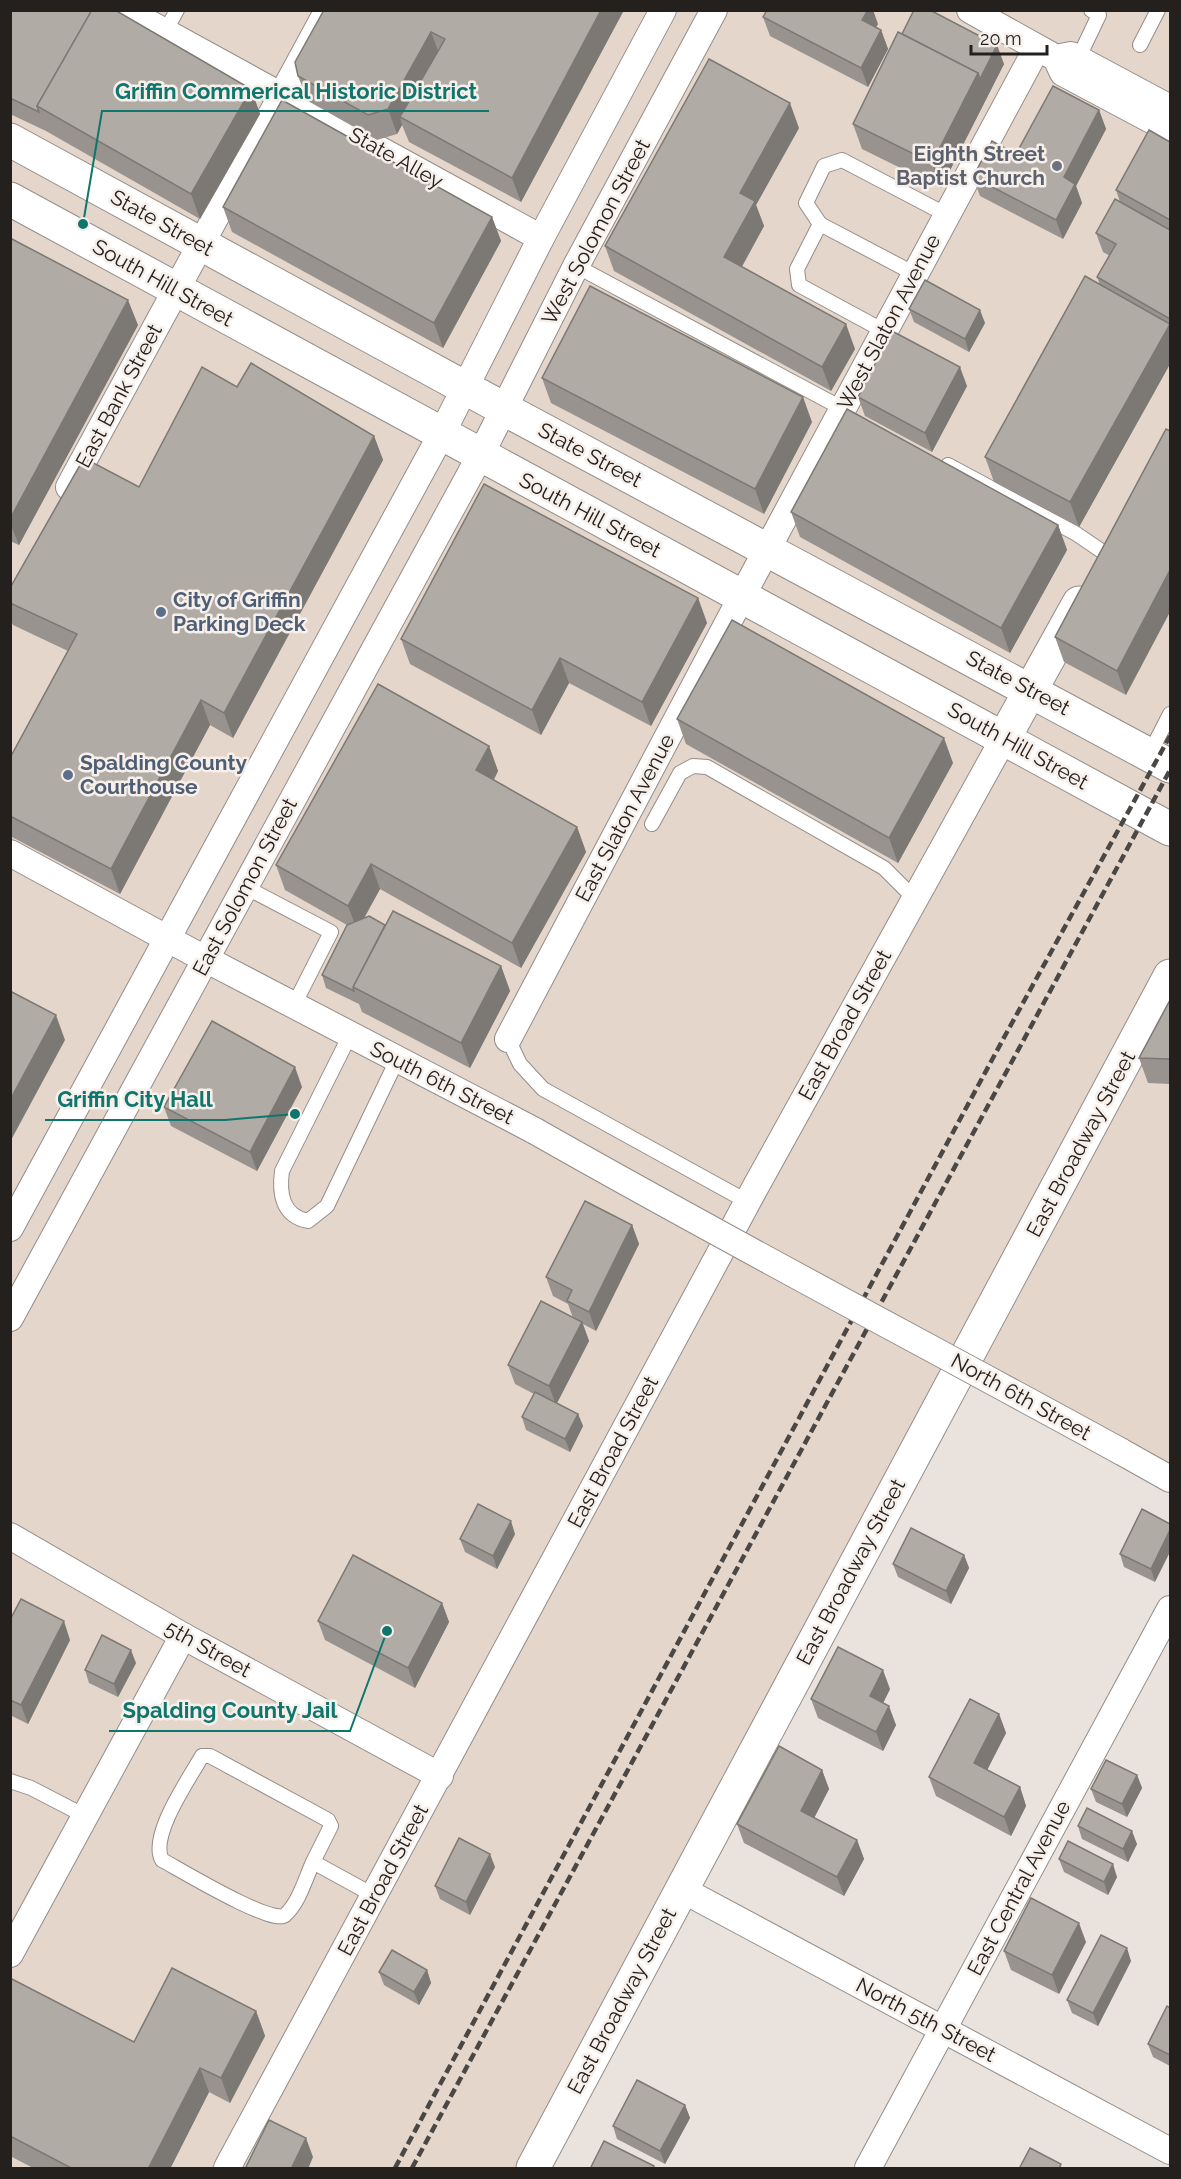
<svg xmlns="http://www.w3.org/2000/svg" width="1181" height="2179" font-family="Raleway,sans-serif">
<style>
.built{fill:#e5d6cc}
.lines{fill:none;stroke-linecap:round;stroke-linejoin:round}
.lane-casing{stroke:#948d88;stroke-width:16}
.street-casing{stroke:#948d88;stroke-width:28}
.secondary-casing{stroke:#948d88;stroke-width:35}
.lane{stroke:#fff;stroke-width:14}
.street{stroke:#fff;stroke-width:26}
.secondary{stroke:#fff;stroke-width:33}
.rail{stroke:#4b4744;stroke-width:4.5;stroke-dasharray:9 4.5;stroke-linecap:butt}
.street-bridge-casing{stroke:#948d88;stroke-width:28;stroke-linecap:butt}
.street-bridge{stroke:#fff;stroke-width:26}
.wall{fill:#98938e}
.shaded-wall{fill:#7c7874}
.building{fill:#b1aba5;stroke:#7c7874;stroke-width:1.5}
.worship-dot{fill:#6b7280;stroke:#f7efea;stroke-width:2}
.service-dot{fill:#5c6f8a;stroke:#f7efea;stroke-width:2}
.labels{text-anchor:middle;stroke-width:5;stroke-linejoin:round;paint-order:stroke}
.worship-label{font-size:21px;font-weight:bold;fill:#5b616d;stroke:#f7efea;text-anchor:end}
.street-label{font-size:21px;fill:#23201e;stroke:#f7efea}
.service-label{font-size:21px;font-weight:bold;fill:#4e5e75;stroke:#f7efea;text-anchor:start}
.leader{fill:none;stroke:#0f766e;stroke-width:2}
.callout-dot{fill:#0f766e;stroke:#f7efea;stroke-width:2}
.callout-label{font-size:22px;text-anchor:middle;font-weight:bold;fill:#0f766e;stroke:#f7efea;stroke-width:5;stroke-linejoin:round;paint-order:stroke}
</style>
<rect width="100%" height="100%" fill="#eae2dd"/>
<polygon class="built" points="11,11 1170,11 1170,1487 960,1371 530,2168 11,2168"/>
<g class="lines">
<g class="lane-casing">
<g id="lane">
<polyline points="165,32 177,10"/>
<polyline points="1140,45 1158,10"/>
<polyline points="1078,59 1099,15 1091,10"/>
<polyline points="820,224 915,274"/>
<polyline points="576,266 847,411"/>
<polyline points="884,331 799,285 797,269 820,224 806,203 824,166 842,160 947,215"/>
<polyline points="948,465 1075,533 1106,554"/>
<polyline points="1149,755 1170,714"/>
<polyline points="652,824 680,773 693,766 707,767 884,868 915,899"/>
<polyline points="245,887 331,932 294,1005"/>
<path d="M350 1035 282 1171C279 1193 282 1216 308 1221L327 1206 397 1060"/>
<polyline points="508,1039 520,1064 543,1089 748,1202"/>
<polyline points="10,1781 31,1788 85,1816"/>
<path d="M313 1862C306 1877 299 1903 285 1915 273 1926 179 1869 162 1860 149 1836 189 1779 202 1756H210L328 1820 331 1826 313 1862 375 1896"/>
</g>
</g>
<g class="street-casing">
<g id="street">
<polyline points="125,10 541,238"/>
<polyline points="970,10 1056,58 1063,73 1170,130"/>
<polyline points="1056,58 1071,55 1170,108"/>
<polyline points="69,487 328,10"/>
<polyline points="10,853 192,952 535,1131"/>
<polyline points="508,1039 742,596 1037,48"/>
<polyline points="10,1228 441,435 541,238 663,10"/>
<polyline points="10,1318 480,456 576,266 714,10"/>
<polyline points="1120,1451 1170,1479"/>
<polyline points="10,1536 183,1636 440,1776"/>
<polyline points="681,1889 1170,2151"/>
<polyline points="10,1954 183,1636"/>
<polyline points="227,2168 756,1186 1004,738"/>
<polyline points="868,2168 1170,1609"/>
</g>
</g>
<g class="secondary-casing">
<g id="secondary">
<polyline points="10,140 504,409 1170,766"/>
<polyline points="10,199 1170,829"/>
<polyline points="1004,738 1079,603"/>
<polyline points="533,2168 1170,976"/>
</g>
</g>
<use href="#lane" class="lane"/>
<use href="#street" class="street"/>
<use href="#secondary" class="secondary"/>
<g class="rail">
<polyline points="395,2168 1007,1032 1170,736"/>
<polyline points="412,2168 1170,770"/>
</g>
<g class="street-bridge-casing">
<path id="street-bridge" d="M535 1131C728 1241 925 1344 1120 1451"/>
</g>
<use href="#street-bridge" class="street-bridge"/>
</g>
<g class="wall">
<polygon points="10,10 251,89 260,114 200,219 46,131 10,114"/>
<polygon points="324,10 624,10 521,202 409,142 402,125 397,134 377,140 308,101 298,76"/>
<polygon points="763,17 878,24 876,27 881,30 888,49 868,87 770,36"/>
<polygon points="902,34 1004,64 941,188 862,149 853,124"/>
<polygon points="1099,110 1106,129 1076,186 1082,203 1063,239 980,196 973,177"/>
<polygon points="799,128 756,205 764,226 742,267 855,349 831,391 614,271 605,246"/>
<polygon points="1170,142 1170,364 1079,527 994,482 985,457 1100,285 1097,277 1110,256 1103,252 1096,233 1120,202 1116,190"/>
<polygon points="223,207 492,217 501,241 443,348 232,232"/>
<polygon points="10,238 138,325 19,545 10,541"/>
<polygon points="909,309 985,323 969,352 914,322"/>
<polygon points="542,378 812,422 764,514 551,403"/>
<polygon points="967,386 932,452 865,416 858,397"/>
<polygon points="237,387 374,436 383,460 233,738 210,725 120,894 10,836 10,758 68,651 13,625 10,619 10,588 139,487"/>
<polygon points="1166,429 1126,695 1064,662 1055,637"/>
<polygon points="791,512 1058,525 1067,550 1010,653 800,537"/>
<polygon points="698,598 707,623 651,726 569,683 541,735 410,664 401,639"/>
<polygon points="677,719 953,763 898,863 686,744"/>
<polygon points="489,746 498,771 494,780 577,827 586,852 521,968 380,889 365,917 501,966 510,991 470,1068 362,1012 359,1004 326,988 322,975 347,925 285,890 276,865"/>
<polygon points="1170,1000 1170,1084 1148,1083 1139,1058"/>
<polygon points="302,1087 257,1171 171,1126 164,1107"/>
<polygon points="632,1225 639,1244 596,1331 583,1324 589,1341 557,1403 578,1414 583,1426 570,1452 526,1430 522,1417 534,1394 515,1384 508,1365 573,1318 568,1304 553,1296 546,1277"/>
<polygon points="1142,1509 1155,1582 1124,1567 1120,1554"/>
<polygon points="515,1534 497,1569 465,1552 460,1539"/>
<polygon points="964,1555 969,1568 951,1604 898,1577 893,1564"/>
<polygon points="442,1603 449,1622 415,1688 325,1640 318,1621"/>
<polygon points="10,1620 70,1640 28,1724 10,1715"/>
<polygon points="136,1663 118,1697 89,1683 85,1670"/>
<polygon points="890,1689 883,1703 896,1725 883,1751 818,1718 811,1699"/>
<polygon points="999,1714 1006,1733 987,1770 1020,1787 1026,1806 1011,1836 936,1796 929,1777"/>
<polygon points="822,1770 829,1789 814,1818 857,1840 864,1859 844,1896 744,1843 737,1824"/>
<polygon points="1137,1775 1142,1788 1127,1817 1096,1802 1091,1789"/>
<polygon points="1078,1826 1137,1844 1128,1862 1082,1839"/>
<polygon points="1059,1859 1117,1877 1108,1895 1064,1872"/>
<polygon points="495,1867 470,1915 440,1899 435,1886"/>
<polygon points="1086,1942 1059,1994 1011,1970 1004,1951"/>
<polygon points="1131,1961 1098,2026 1072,2013 1067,2000"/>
<polygon points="427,1970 431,1983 419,2005 384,1985 379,1972"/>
<polygon points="10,1978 134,2042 256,2011 265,2036 230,2103 209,2092 170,2169 35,2169 10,2156"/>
<polygon points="1170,2008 1170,2066 1153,2057 1148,2044"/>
<polygon points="685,2105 690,2118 665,2164 617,2139 613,2126"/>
</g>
<g class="shaded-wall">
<polygon points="601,10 624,10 521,202 512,178"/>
<polygon points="868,10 873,10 878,24 869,39 862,20"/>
<polygon points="881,30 888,49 868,87 861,68"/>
<polygon points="431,32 440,56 400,117 402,125 397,134 388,109"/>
<polygon points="997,45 1004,64 941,188 932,163 978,73"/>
<polygon points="251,89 260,114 200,219 191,194"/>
<polygon points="790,103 799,128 756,205 764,226 733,282 724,257 740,193"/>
<polygon points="1099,110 1106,129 1076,186 1082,203 1063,239 1056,220 1064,177"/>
<polygon points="492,217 501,241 443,348 434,323"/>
<polygon points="128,300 138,325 19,545 10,523 10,519"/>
<polygon points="980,310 985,323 969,352 965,339"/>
<polygon points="846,324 855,349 831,391 822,367"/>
<polygon points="1170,324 1170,364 1079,527 1070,502"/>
<polygon points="960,367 967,386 932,452 925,433"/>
<polygon points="803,397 812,422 764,514 755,489"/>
<polygon points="374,436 383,460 233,738 224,713"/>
<polygon points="1058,525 1067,550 1010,653 1001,628"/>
<polygon points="1170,570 1170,612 1126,695 1117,671"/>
<polygon points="698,598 707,623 651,726 642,702"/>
<polygon points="560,658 569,683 541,735 532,710"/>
<polygon points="201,700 210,725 120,894 111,869"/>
<polygon points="944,738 953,763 898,863 889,838"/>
<polygon points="489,746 498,771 485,795 476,770"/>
<polygon points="577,827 586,852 521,968 512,943"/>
<polygon points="371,864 380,889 357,930 348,906"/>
<polygon points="501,966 510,991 470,1068 461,1043"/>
<polygon points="56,1015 65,1040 10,1142 10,1100"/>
<polygon points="295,1067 302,1087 257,1171 250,1152"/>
<polygon points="632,1225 639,1244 596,1331 589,1312"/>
<polygon points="582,1322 589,1341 556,1405 549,1386"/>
<polygon points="578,1414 583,1426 570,1452 565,1439"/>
<polygon points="511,1521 515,1534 497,1569 493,1556"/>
<polygon points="1170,1530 1170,1552 1155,1582 1151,1569"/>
<polygon points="964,1555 969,1568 951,1604 946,1591"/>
<polygon points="442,1603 449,1622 415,1688 408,1668"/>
<polygon points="64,1621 70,1640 28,1724 21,1705"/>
<polygon points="131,1650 136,1663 118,1697 114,1684"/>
<polygon points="883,1670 890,1689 877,1715 870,1696"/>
<polygon points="889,1706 896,1725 883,1751 876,1732"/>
<polygon points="999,1714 1006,1733 981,1782 974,1763"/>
<polygon points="822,1770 829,1789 808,1830 801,1811"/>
<polygon points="1137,1775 1142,1788 1127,1817 1122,1804"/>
<polygon points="1020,1787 1026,1806 1011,1836 1004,1817"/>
<polygon points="1132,1831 1137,1844 1128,1862 1123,1849"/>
<polygon points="857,1840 864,1859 844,1896 837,1877"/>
<polygon points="490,1854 495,1867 470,1915 466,1902"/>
<polygon points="1113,1864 1117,1877 1108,1895 1104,1882"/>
<polygon points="1079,1923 1086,1942 1059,1994 1052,1975"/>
<polygon points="1127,1948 1131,1961 1098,2026 1093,2013"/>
<polygon points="427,1970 431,1983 419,2005 414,1992"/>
<polygon points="256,2011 265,2036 230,2103 221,2078"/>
<polygon points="200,2068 209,2092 170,2169 148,2169"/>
<polygon points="685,2105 690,2118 665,2164 660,2151"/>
<polygon points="306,2138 313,2157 308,2169 291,2169"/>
</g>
<g class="building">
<polygon points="10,10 92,10 37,106 39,112 10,98"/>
<polygon points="92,10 115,10 251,89 191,194 37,106"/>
<polygon points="324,10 601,10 512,178 400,117 445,39 431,32 388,109 368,115 298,76 295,62"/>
<polygon points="767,10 868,10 862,20 881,30 861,68 763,17"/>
<polygon points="914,10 930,10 997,45 980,79 978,73 902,34"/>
<polygon points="898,32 978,73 932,163 853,124"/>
<polygon points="709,59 790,103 740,193 755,201 724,257 846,324 822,367 605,246"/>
<polygon points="1053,86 1099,110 1064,177 1075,184 1056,220 973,177 992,141 1016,154"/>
<polygon points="282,100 492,217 434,323 223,207"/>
<polygon points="1149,130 1170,142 1170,220 1116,190"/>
<polygon points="1115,199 1170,230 1170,319 1097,277 1116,244 1096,233"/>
<polygon points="10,238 128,300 10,519"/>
<polygon points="1085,276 1170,324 1070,502 985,457"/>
<polygon points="925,280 980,310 965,339 909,309"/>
<polygon points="590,286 803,397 755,489 542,378"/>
<polygon points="892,331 960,367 925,433 858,397"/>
<polygon points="251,363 374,436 224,713 201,700 111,869 10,816 10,758 77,634 10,603 10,588 84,458 139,487 202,367 237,387"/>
<polygon points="847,409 1058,525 1001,628 791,512"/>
<polygon points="1166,429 1170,431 1170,570 1117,671 1055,637"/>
<polygon points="484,484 698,598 642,702 560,658 532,710 401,639"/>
<polygon points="732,620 944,738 889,838 677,719"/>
<polygon points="378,684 489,746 476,770 577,827 512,943 371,864 348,906 276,865"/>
<polygon points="393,911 501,966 461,1043 353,987"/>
<polygon points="369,916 385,925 353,987 354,991 322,975 347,925"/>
<polygon points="10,991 56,1015 10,1100"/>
<polygon points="1170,1000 1170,1059 1139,1058"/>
<polygon points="212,1021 295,1067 250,1152 164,1107"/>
<polygon points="585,1201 632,1225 589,1312 567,1301 572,1290 546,1277"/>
<polygon points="541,1301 582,1322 549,1386 508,1365"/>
<polygon points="535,1392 578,1414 565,1439 522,1417"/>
<polygon points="478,1504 511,1521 493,1556 460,1539"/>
<polygon points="1142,1509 1170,1524 1170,1530 1151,1569 1120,1554"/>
<polygon points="911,1528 964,1555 946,1591 893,1564"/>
<polygon points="353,1555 442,1603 408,1668 318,1621"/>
<polygon points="21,1599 64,1621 21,1705 10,1700 10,1620"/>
<polygon points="102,1635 131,1650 114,1684 85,1670"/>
<polygon points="838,1647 883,1670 870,1696 889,1706 876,1732 811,1699"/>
<polygon points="970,1699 999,1714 974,1763 1020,1787 1004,1817 929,1777"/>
<polygon points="779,1746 822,1770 801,1811 857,1840 837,1877 737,1824"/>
<polygon points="1106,1760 1137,1775 1122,1804 1091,1789"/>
<polygon points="1087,1808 1132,1831 1123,1849 1078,1826"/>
<polygon points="459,1838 490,1854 466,1902 435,1886"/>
<polygon points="1068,1841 1113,1864 1104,1882 1059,1859"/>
<polygon points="1031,1898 1079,1923 1052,1975 1004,1951"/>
<polygon points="1101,1935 1127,1948 1093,2013 1067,2000"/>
<polygon points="392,1950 427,1970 414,1992 379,1972"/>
<polygon points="172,1968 256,2011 221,2078 200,2068 148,2169 73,2169 10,2136 10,1978 134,2042"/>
<polygon points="1167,2006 1170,2008 1170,2055 1148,2044"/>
<polygon points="637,2080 685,2105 660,2151 613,2126"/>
<polygon points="269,2120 306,2138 291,2169 245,2169"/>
<polygon points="604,2141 654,2166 653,2169 590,2169"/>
<polygon points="1030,2148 1061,2164 1059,2169 1019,2169"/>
</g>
<circle class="worship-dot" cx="1057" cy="166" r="6"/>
<g class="service-dot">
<circle cx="161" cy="612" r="6"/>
<circle cx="68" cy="775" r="6"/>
</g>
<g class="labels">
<g class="worship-label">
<text x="1045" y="161">Eighth Street<tspan x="1045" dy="24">Baptist Church</tspan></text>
</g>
<g class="street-label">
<text transform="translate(396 158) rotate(29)" y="7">State Alley</text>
<text transform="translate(162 223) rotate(29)" y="7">State Street</text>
<text transform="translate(596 232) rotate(-62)" y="7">West Solomon Street</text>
<text transform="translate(163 283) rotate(29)" y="7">South Hill Street</text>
<text transform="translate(889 322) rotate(-62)" y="7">West Slaton Avenue</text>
<text transform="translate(119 396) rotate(-62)" y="7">East Bank Street</text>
<text transform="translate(590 455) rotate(28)" y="7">State Street</text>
<text transform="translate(590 515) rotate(28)" y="7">South Hill Street</text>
<text transform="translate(1018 683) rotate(28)" y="7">State Street</text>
<text transform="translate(1018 746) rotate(29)" y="7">South Hill Street</text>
<text transform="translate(625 818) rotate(-62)" y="7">East Slaton Avenue</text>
<text transform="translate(245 887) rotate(-62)" y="7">East Solomon Street</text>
<text transform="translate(845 1025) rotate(-61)" y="7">East Broad Street</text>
<text transform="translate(442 1083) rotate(27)" y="7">South 6th Street</text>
<text transform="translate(1081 1144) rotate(-62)" y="7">East Broadway Street</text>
<text transform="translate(1021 1397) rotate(29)" y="7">North 6th Street</text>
<text transform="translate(613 1452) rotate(-62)" y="7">East Broad Street</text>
<text transform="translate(851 1572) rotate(-62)" y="7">East Broadway Street</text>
<text transform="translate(208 1649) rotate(29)" y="7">5th Street</text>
<text transform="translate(383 1880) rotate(-62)" y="7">East Broad Street</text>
<text transform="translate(1019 1888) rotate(-62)" y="7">East Central Avenue</text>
<text transform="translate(622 2001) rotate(-62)" y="7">East Broadway Street</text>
<text transform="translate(926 2020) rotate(28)" y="7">North 5th Street</text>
</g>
<g class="service-label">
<text x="173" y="607">City of Griffin<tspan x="173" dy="24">Parking Deck</tspan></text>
<text x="80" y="770">Spalding County<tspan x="80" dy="24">Courthouse</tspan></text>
</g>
</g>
<path class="leader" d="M83 224L102 111H489M295 1114L225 1120H45M387 1631L350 1731H109"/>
<g class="callout-dot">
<circle cx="83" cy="224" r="6"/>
<circle cx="295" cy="1114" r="6"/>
<circle cx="387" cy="1631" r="6"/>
</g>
<g class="callout-label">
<text x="296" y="99">Griffin Commerical Historic District</text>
<text x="135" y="1107">Griffin City Hall</text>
<text x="230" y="1718">Spalding County Jail</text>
</g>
<rect width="1181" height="2179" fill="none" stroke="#23201e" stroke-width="24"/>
<path d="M971 45v9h76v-9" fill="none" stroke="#23201e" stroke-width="3"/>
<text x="980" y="45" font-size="18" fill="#23201e" stroke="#f7efea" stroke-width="4.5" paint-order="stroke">20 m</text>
</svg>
